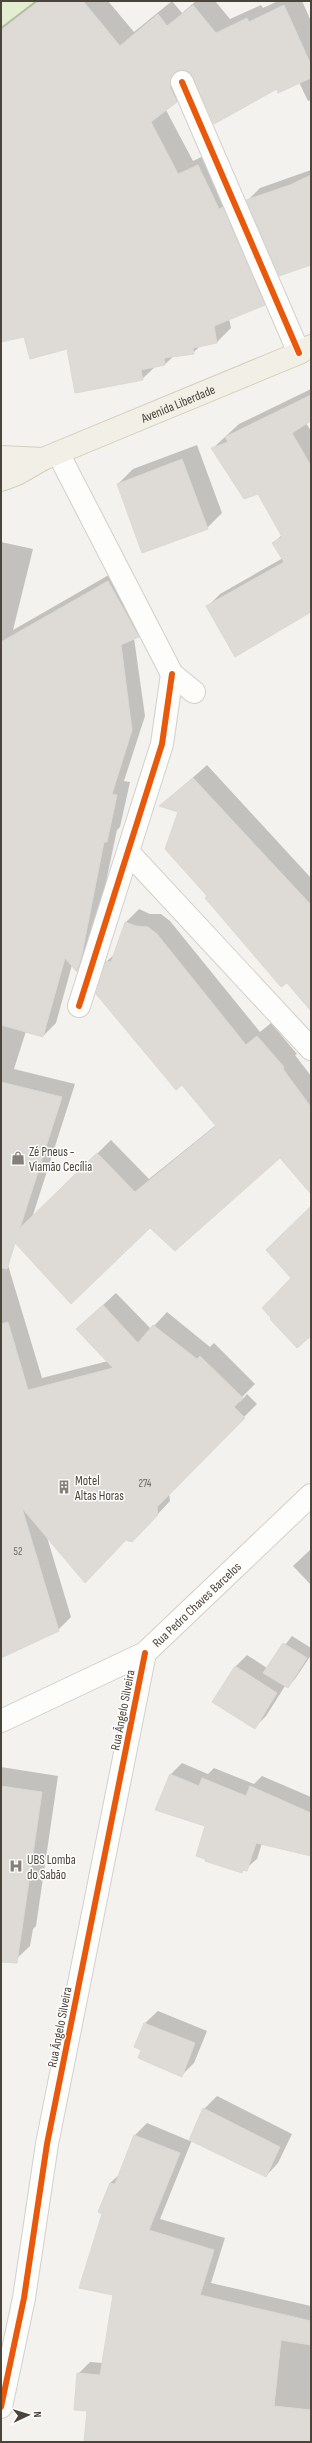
<svg xmlns="http://www.w3.org/2000/svg" width="312" height="2443" font-family="'Sofia Sans Condensed',sans-serif">
<style>
.green{fill:#e1eecf}
.shadow{fill:#0003}
.building{fill:#dedbd6;stroke:#dcd9d4}
.lines{fill:none;stroke-linecap:round;stroke-linejoin:round}
.minor-casing{stroke:#d2d0cb;stroke-width:24}
.major-casing{stroke:#d6cebb;stroke-width:24}
.minor{stroke:#fdfdfc;stroke-width:22}
.major{stroke:#f2efe6;stroke-width:22}
.cycleway-casing{stroke:#fff;stroke-width:8}
.cycleway{stroke:#e8590c;stroke-width:6}
.labels{text-anchor:middle;stroke-width:3;stroke-linejoin:round;paint-order:stroke}
.number-label{font-size:11px;fill:#706a61}
.street-label{font-size:13px;fill:#4b4439;stroke:#fff}
.poi-label{font-size:13px;fill:#4b4439;stroke:#fff;text-anchor:start}
</style>
<rect width="100%" height="100%" fill="#f4f2ee"/>
<polygon class="green" points="1,1 42,1 1,31"/>
<g class="shadow">
<polygon points="35,1 108,1 134,32 172,1 182,13 196,1 215,1 230,19 261,5 263,8 278,1 302,1 311,21 311,100 308,101 299,82 277,88 184,69 191,88 166,110 193,161 212,152 278,290 264,304 229,319 231,328 217,342 201,345 193,353 174,356 165,364 156,366 142,379 68,348 25,336 1,341 1,27"/>
<polygon points="311,170 311,258 248,200 260,188"/>
<polygon points="311,389 311,420 306,423 311,431 311,611 207,607 220,594 283,558 273,543 282,535 258,493 213,448 239,424"/>
<polygon points="197,445 222,513 207,528 118,484 133,469"/>
<polygon points="1,542 33,549 13,630 121,568 152,623 134,638 145,716 124,781 130,782 120,827 117,830 90,957 77,970 72,965 56,1023 43,1036 26,1031 14,1069 75,1084 32,1218 111,1140 149,1179 216,1125 107,961 116,953 126,922 139,909 150,914 161,914 170,921 260,1032 271,1023 297,1054 295,1055 311,1076 311,1192 281,1157 150,1227 71,1302 1,1225"/>
<polygon points="207,765 311,878 311,1009 209,896 180,811 161,806"/>
<polygon points="1,1242 42,1378 108,1361 91,1316 116,1293 151,1329 167,1312 210,1347 214,1343 255,1384 238,1401 240,1402 247,1394 257,1404 169,1492 170,1501 145,1528 126,1539 47,1537 71,1617 58,1630 1,1655"/>
<polygon points="311,1549 311,1585 293,1566"/>
<polygon points="292,1636 311,1648 311,1655 295,1679 287,1687 285,1686 266,1716 255,1727 235,1667 247,1655 267,1668"/>
<polygon points="182,1763 208,1774 214,1768 254,1784 262,1776 311,1797 311,1855 262,1843 257,1859 242,1872 170,1775"/>
<polygon points="1,1767 58,1776 36,1926 33,1929 30,1946 13,1962 1,1960"/>
<polygon points="158,2011 207,2031 194,2063 182,2075 136,2046 145,2023"/>
<polygon points="217,2096 292,2134 278,2163 266,2176 192,2140 160,2219 225,2238 211,2283 311,2306 311,2442 85,2442 88,2410 78,2374 90,2362 103,2363 114,2295 103,2213 110,2183 120,2174 135,2135 147,2123 190,2141 204,2109"/>
</g>
<g class="building">
<polygon points="39,1 83,1 120,46 158,14 167,26 193,5 216,33 247,18 249,22 284,5 311,65 311,78 278,93 277,89 214,124 190,72 183,70 172,75 170,87 177,102 151,122 178,174 198,165 219,209 223,207 265,305 214,326 217,343 193,348 194,354 164,358 165,365 141,370 143,380 75,393 67,349 30,359 24,337 1,342 1,30"/>
<polygon points="311,175 311,265 279,276 246,200 290,185"/>
<polygon points="311,395 311,421 292,433 311,466 311,612 235,657 206,606 284,562 272,543 282,537 258,494 244,499 211,448 228,442 225,437"/>
<polygon points="182,459 208,529 142,553 117,484"/>
<polygon points="108,581 139,637 121,645 132,730 112,794 117,795 107,842 104,842 82,954 77,972 65,958 43,1037 1,1025 1,642"/>
<polygon points="193,778 311,905 311,1011 287,983 281,987 205,898 207,896 165,849 178,812 159,806"/>
<polygon points="125,922 136,926 148,927 157,934 246,1045 257,1036 284,1067 283,1069 311,1107 311,1194 280,1158 175,1251 150,1228 71,1304 15,1243 7,1269 1,1268 1,1082 62,1097 20,1228 97,1153 135,1192 216,1126 182,1085 176,1090 96,994 106,961 111,962"/>
<polygon points="311,1206 311,1336 297,1348 270,1319 271,1318 262,1308 291,1278 266,1250"/>
<polygon points="103,1305 138,1343 153,1325 197,1359 200,1356 243,1398 234,1407 245,1418 157,1507 158,1515 132,1542 126,1540 85,1583 22,1508 59,1631 1,1658 1,1324 8,1322 28,1390 113,1368 76,1329"/>
<polygon points="283,1643 307,1658 288,1688 263,1673"/>
<polygon points="235,1666 277,1693 255,1729 212,1702"/>
<polygon points="170,1774 199,1786 202,1778 246,1796 250,1786 311,1813 311,1856 256,1843 247,1871 243,1870 242,1873 205,1861 205,1859 196,1856 205,1826 155,1810"/>
<polygon points="1,1786 42,1792 17,1963 1,1962"/>
<polygon points="144,2023 195,2043 182,2077 138,2058 141,2050 134,2047"/>
<polygon points="203,2108 280,2147 266,2177 189,2140"/>
<polygon points="134,2135 180,2153 149,2230 214,2250 200,2295 311,2321 311,2345 281,2340 274,2406 311,2410 311,2442 84,2442 87,2411 74,2410 77,2373 100,2375 113,2295 79,2288 102,2214 98,2212 110,2183 115,2184"/>
</g>
<g class="lines">
<g class="minor-casing">
<g id="minor">
<polyline points="182,82 299,353"/>
<polyline points="58,453 172,674 194,692"/>
<polyline points="129,853 311,1049"/>
<polyline points="79,1006 162,744 172,674"/>
<path id="s1" d="M1 1721 145 1653 311 1495"/>
<polyline points="1,2407 24,2298 47,2144 145,1653"/>
</g>
</g>
<g class="major-casing">
<g id="major">
<polyline points="1,457 43,459"/>
<path id="s2" d="M1 480 17 474 43 459 299 353 311 346"/>
</g>
</g>
<use href="#minor" class="minor"/>
<use href="#major" class="major"/>
<g class="cycleway-casing">
<g id="cycleway">
<polyline points="182,82 299,353"/>
<polyline points="79,1006 162,744 172,674"/>
<polyline points="1,2407 24,2298 47,2144 145,1653"/>
</g>
</g>
<use href="#cycleway" class="cycleway"/>
</g>
<defs>
<g id="shop-bare" transform="scale(1.08)"><path d="M-5-2.5h2.3a2.7 3.5 0 0 1 5.4 0H5L5.5 6h-11ZM-1.5-2.5h3a1.5 2.3 0 0 0-3 0Z" fill="#868178" stroke="#fff" stroke-width="2.5" paint-order="stroke"/></g>
<g id="building-bare" transform="scale(1.08)"><path d="M-4-6H4V6H1V3H-1V6H-4ZM-2.5-4.3h1.7v1.8h-1.7ZM.8-4.3h1.7v1.8H.8ZM-2.5-1h1.7V.8h-1.7ZM.8-1h1.7V.8H.8Z" fill="#868178" stroke="#fff" stroke-width="2.5" paint-order="stroke"/></g>
<g id="hospital-bare" transform="scale(1.08)"><path d="M-5-5h3v3.5h4V-5h3V5h-3V1.5h-4V5h-3Z" fill="#868178" stroke="#fff" stroke-width="2.5" paint-order="stroke"/></g>
</defs>
<g fill-rule="evenodd">
<use href="#shop-bare" x="18" y="1158"/>
<use href="#building-bare" x="64" y="1487"/>
<use href="#hospital-bare" x="16" y="1866"/>
</g>
<g class="labels">
<g class="number-label">
<text x="145" y="1487">274</text>
<text x="18" y="1555">52</text>
</g>
<g class="street-label">
<text dy="5" stroke="none"><textPath href="#s2" startOffset="193">Avenida Liberdade</textPath></text>
<text dy="5" stroke="none"><textPath href="#s1" startOffset="230">Rua Pedro Chaves Barcelos</textPath></text>
<text transform="translate(122 1710) rotate(-79)" y="5">Rua Ângelo Silveira</text>
<text transform="translate(59 2027) rotate(-79)" y="5">Rua Ângelo Silveira</text>
</g>
<g class="poi-label">
<text x="29" y="1156">Zé Pneus -<tspan x="29" dy="15">Viamão Cecília</tspan></text>
<text x="75" y="1485">Motel<tspan x="75" dy="15">Altas Horas</tspan></text>
<text x="27" y="1864">UBS Lomba<tspan x="27" dy="15">do Sabão</tspan></text>
</g>
</g>
<rect width="312" height="2443" fill="none" stroke="#4b4439" stroke-width="4"/>
<g transform="translate(28 2415) rotate(86)" stroke="#ffffff" stroke-width="3" paint-order="stroke">
<path d="M0-3L7 15L0 10L-7 15Z" fill="#4b4439"/>
<text y="-6" font-size="11" font-weight="bold" text-anchor="middle" fill="#4b4439">N</text>
</g>
</svg>
